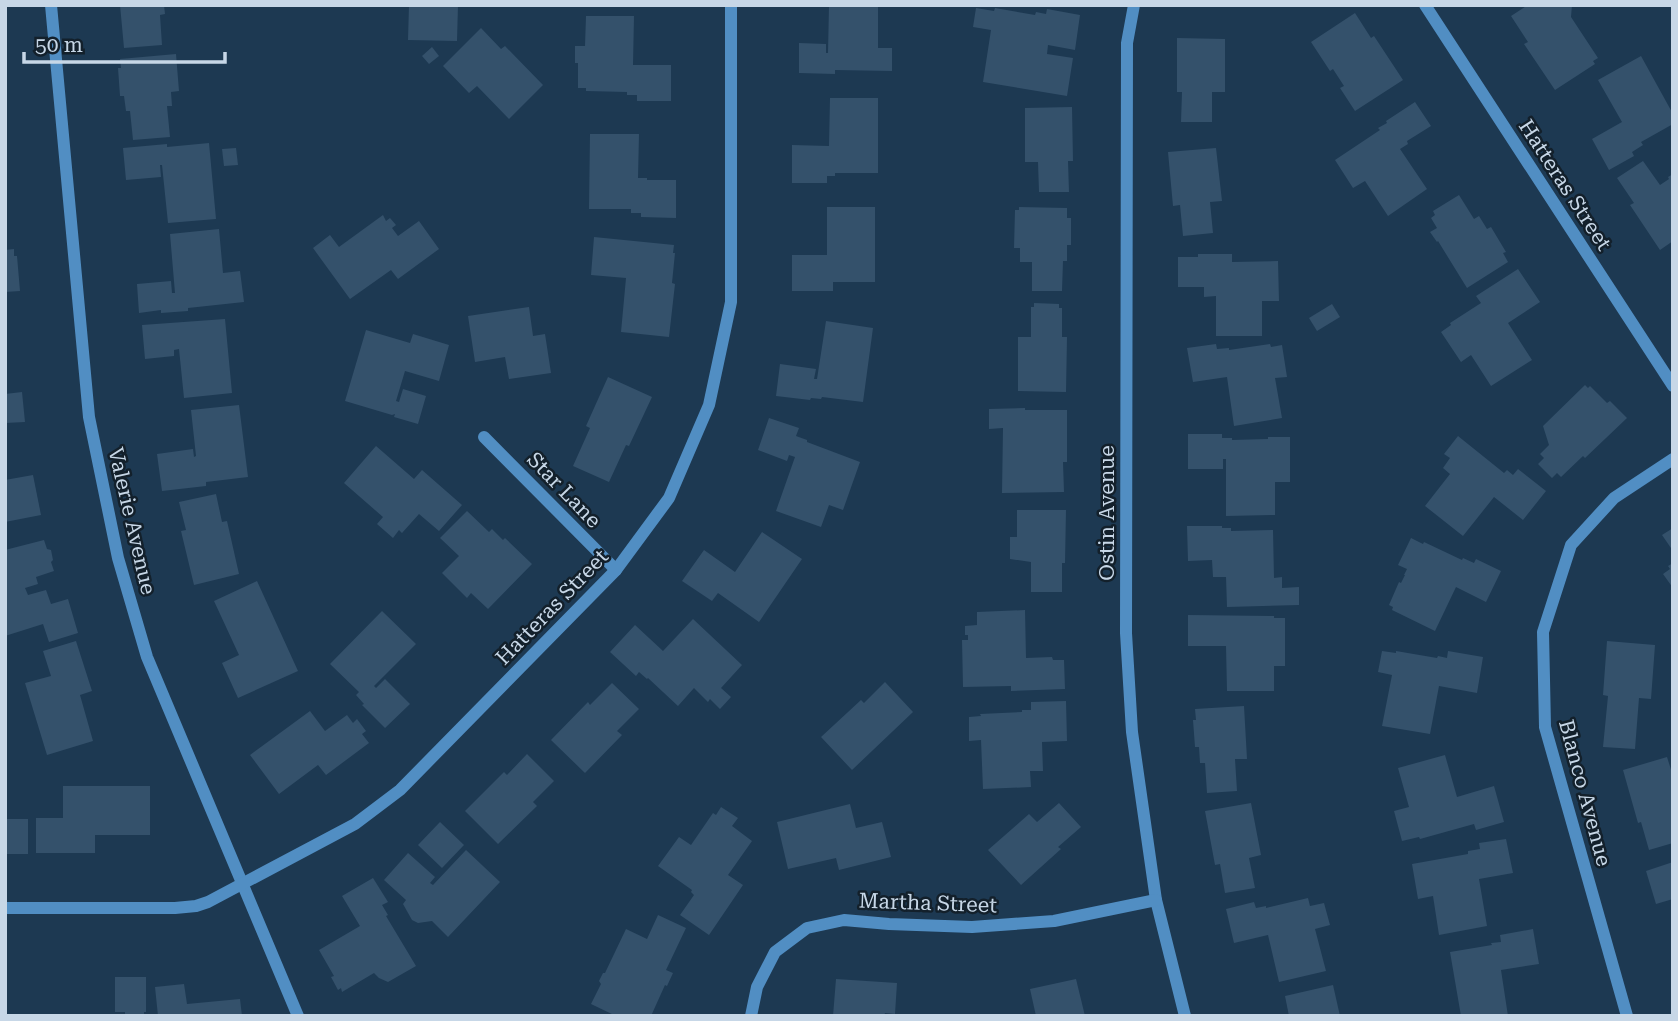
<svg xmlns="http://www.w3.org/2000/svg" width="1678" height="1021" font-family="'Roboto Serif',serif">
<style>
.building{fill:#34516b}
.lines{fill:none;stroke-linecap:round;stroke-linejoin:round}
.minor{stroke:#518ec3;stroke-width:12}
.labels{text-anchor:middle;stroke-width:5;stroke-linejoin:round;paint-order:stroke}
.street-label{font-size:21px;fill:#c7d7e7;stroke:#13202b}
</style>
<rect width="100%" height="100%" fill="#1d3952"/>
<g class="building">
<polygon points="120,5 164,5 165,14 160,15 162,45 124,48"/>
<polygon points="409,5 458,5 457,41 408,40"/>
<polygon points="829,5 878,5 878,48 892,48 892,71 835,70 835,74 799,73 799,43 826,44 826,53 828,53"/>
<polygon points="1528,5 1572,5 1571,17 1598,58 1593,61 1595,64 1555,90 1524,44 1528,42 1511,16"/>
<polygon points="976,8 994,11 995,8 1035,15 1036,12 1046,14 1047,9 1080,15 1075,50 1048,45 1047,54 1073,58 1067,96 983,82 991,30 973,27"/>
<polygon points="1355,13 1371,38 1374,36 1403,80 1355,111 1340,88 1344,86 1333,69 1330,71 1311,42"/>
<polygon points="586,16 634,16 633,65 671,65 671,101 637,101 637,95 627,95 627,92 586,91 586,88 578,88 578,63 575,63 575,46 585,46"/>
<polygon points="481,28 501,49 505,46 543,85 509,119 477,86 469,93 443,66"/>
<polygon points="1177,38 1225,39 1225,92 1212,92 1212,122 1181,122 1182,92 1177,92"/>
<polygon points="432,47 439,56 429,64 422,56"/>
<polygon points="176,54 179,91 171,92 172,106 167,106 170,137 133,140 130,111 126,111 124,96 120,96 118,68 121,68 120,59"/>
<polygon points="1641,56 1673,114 1673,124 1641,142 1643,145 1632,152 1634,156 1609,170 1592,139 1622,122 1598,80"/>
<polygon points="830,98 878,98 878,173 835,173 835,176 827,176 827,183 792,183 792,145 829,146"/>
<polygon points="1415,102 1431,126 1407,141 1408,144 1400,149 1427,189 1388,216 1365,181 1353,188 1335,160 1380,130 1378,128 1387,123 1386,121"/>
<polygon points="1072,107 1073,161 1068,161 1069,192 1039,192 1038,162 1025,162 1025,108"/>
<polygon points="590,134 639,134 638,178 647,178 647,180 676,180 676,218 641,217 641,213 631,213 631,209 589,209"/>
<polygon points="209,143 216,219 168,223 162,165 160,165 161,177 126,180 123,148 167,144 167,147"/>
<polygon points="236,148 238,165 224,166 222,149"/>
<polygon points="1216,148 1222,201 1210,202 1213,233 1183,236 1180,205 1173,206 1168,152"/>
<polygon points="1643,161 1660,185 1669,179 1668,177 1673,174 1673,241 1660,250 1630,205 1634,203 1617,178"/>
<polygon points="1459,195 1474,219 1479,216 1487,229 1491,227 1506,252 1503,253 1508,262 1467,288 1438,241 1437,242 1430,232 1437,228 1431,218 1435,215 1433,211"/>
<polygon points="827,207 875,207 875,282 833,282 833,291 792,291 792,255 827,255"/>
<polygon points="1019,207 1067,208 1067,218 1071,218 1071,245 1067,245 1067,261 1063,261 1062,291 1032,291 1032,262 1020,262 1020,248 1014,248 1015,210 1019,210"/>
<polygon points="383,215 386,221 390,218 396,225 392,228 398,236 419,221 439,249 398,279 391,270 350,299 313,248 330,235 339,247"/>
<polygon points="219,229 223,273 240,271 244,302 188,308 188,311 161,313 161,310 139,313 137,284 171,281 172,293 175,293 170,234"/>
<polygon points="594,237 674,245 673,253 675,253 672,283 675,284 669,337 621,332 626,278 591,275"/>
<polygon points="14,249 14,256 17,256 20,291 5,292 5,250"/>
<polygon points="1198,254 1232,254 1232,262 1278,261 1279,301 1262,301 1262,336 1216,336 1216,296 1204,297 1204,287 1178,287 1178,257 1198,257"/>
<polygon points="1518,269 1540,302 1508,323 1532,360 1491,386 1471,355 1461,362 1441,332 1451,325 1450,323 1481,303 1476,296"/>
<polygon points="1034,303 1059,304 1059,308 1062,308 1062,337 1067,337 1066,392 1018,391 1018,337 1031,337 1031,307 1034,307"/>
<polygon points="1332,304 1340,317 1317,331 1309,318"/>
<polygon points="529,307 533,336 545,334 551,373 509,379 505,357 475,362 468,316"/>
<polygon points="225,319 232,393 184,398 179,349 174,350 174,356 145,359 142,325"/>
<polygon points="826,321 873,328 863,402 822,397 821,399 811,398 810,400 776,396 780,364 816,369 814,379 817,379"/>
<polygon points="366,330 410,343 413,334 449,345 439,381 405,371 396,401 399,402 403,389 426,396 418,424 394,417 395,414 392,415 345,401"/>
<polygon points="1216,344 1217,349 1229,348 1229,350 1270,344 1271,347 1282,345 1287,377 1275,378 1282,418 1234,426 1227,377 1193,382 1187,348"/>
<polygon points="608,377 652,397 629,446 626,445 609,482 573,466 590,428 586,426"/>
<polygon points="1585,385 1588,388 1590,386 1607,403 1610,401 1627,418 1585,458 1583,456 1561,477 1557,473 1552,478 1538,464 1544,458 1540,454 1549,445 1543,426"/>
<polygon points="22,392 25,422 5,423 5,394"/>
<polygon points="239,405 248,477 206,482 206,486 162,491 157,454 193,449 194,457 196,456 191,410"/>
<polygon points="1025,408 1025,410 1067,410 1067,462 1063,462 1064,492 1002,493 1003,428 989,429 989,409"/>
<polygon points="769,418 799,428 796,436 807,440 807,442 860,462 843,510 829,505 821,527 776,511 795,457 789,455 787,461 758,450"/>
<polygon points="1188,434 1222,434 1222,438 1232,438 1232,440 1268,439 1268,437 1290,437 1290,482 1275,482 1275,515 1226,516 1226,459 1223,459 1223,469 1188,469"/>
<polygon points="1458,436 1504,473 1507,470 1513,475 1518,469 1546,491 1523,520 1494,497 1463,536 1425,506 1450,474 1443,468 1450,458 1444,454"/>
<polygon points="376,446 414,479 422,470 462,505 439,531 419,514 402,533 399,530 393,538 377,524 383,517 344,483"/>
<polygon points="33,475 41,515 5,522 5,480"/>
<polygon points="216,494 222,522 227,521 239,574 194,585 181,531 186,530 179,502"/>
<polygon points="1017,510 1066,510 1065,563 1062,563 1062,592 1031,592 1031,562 1010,559 1010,537 1017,537"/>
<polygon points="467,511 489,532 492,529 503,540 505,538 532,564 488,609 471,593 467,598 442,573 459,556 440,538"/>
<polygon points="1187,526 1222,526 1222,528 1231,528 1231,531 1273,530 1274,578 1282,577 1282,588 1299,587 1299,605 1227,607 1226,577 1213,577 1212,560 1188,561"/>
<polygon points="1673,528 1673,551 1662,535"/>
<polygon points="762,532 802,559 759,622 718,593 712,601 682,581 704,550 735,572"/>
<polygon points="1411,538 1423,544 1424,542 1462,560 1463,558 1474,563 1476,559 1501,571 1486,602 1456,587 1435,631 1392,610 1393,607 1389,605 1399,582 1401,583 1405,575 1404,575 1407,569 1398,565"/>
<polygon points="44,540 47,549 51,550 53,560 51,562 54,571 36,577 38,584 25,588 28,595 46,590 51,604 68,599 78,633 49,642 43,624 5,636 5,550"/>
<polygon points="1673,563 1673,588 1663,574 1670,569 1668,566"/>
<polygon points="257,581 298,671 238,698 222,663 239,655 214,601"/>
<polygon points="1025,610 1026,658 1052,657 1053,660 1064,660 1065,689 1011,691 1011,686 963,687 962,640 968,640 968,635 965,635 965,626 977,625 977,612"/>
<polygon points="382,611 416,644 374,686 376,688 385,679 410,704 385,728 362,705 364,704 356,695 359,692 330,664"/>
<polygon points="1188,615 1274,616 1274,618 1285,618 1285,666 1274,666 1274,691 1227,691 1226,646 1188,646"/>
<polygon points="693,619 742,665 721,688 731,697 720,709 710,699 708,702 694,688 678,706 648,678 647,679 639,672 636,676 610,652 635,625 663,651"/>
<polygon points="76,641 92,691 80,695 93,741 47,755 25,683 51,676 43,651"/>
<polygon points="1607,641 1655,645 1651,699 1639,698 1635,749 1603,747 1608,696 1603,695"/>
<polygon points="1382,651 1396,653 1396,651 1437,658 1438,656 1447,658 1448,651 1483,657 1477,693 1439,686 1430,734 1382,726 1392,675 1378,672"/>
<polygon points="885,682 913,712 852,770 821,737 861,700 864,703"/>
<polygon points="612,683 639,709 617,731 622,735 585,773 551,740 588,702 590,705"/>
<polygon points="1066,701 1067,741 1042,742 1043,771 1030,771 1031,787 983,789 981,740 969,741 969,717 981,716 980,714 1022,712 1022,710 1031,710 1031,702"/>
<polygon points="1244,706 1247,759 1235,759 1237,791 1207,793 1205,763 1200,763 1199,747 1195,747 1193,720 1196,720 1195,709"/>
<polygon points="310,711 325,731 347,715 353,723 357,719 366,731 362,734 369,743 326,775 318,765 279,794 250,755"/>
<polygon points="527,754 554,781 533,802 537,806 498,844 465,811 504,772 507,775"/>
<polygon points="1445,755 1457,797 1494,786 1504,822 1476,830 1474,824 1420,839 1419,837 1402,841 1394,811 1409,807 1398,768"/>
<polygon points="1667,757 1673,776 1673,843 1649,850 1641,822 1638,823 1623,770"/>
<polygon points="63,786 150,786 150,835 95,835 95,853 36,853 36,818 63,818"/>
<polygon points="1059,803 1081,827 1058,847 1061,849 1021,885 988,850 1029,814 1037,822"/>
<polygon points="1251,803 1261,855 1249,858 1255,888 1225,893 1220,864 1215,865 1205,811"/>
<polygon points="850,804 856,828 882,822 891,857 839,870 836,858 788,869 777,822"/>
<polygon points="721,807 738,818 732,826 752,841 728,875 743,885 709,935 680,915 694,895 691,892 692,890 658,866 679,837 691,845 713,813 716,815"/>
<rect x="5" y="819" width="23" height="35"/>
<polygon points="440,822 464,845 442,868 418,845"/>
<polygon points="1506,839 1513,873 1479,879 1487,926 1439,935 1433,896 1418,899 1412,864 1468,854 1468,851 1480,849 1479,843"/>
<polygon points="466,850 500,882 448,937 432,921 418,923 412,920 403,904 406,900 384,880 408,853 435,877 430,883 433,885"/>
<polygon points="1673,862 1673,899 1656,904 1646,871"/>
<polygon points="373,878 388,902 382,905 388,915 386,916 416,966 388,982 379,978 374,973 342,992 341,988 338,990 331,977 334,976 319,950 360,926 342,896"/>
<polygon points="1308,898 1310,906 1324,903 1330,925 1315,929 1326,971 1279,982 1268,935 1234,943 1226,909 1254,902 1256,908 1266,906 1266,908"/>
<polygon points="658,915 686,928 666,970 673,973 667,986 665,985 651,1016 635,1016 631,1014 631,1016 616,1016 591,1004 601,984 599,981 603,973 605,973 626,929 647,939"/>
<polygon points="1533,929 1539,964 1501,970 1508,1016 1461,1016 1450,952 1492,945 1491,943 1501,942 1500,935"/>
<polygon points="115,977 146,977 146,1012 144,1012 144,1016 125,1016 125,1012 115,1012"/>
<polygon points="836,979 897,983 895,1014 885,1013 884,1016 833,1016"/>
<polygon points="1076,979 1085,1016 1036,1016 1030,989"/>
<polygon points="184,984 187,1004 240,999 242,1016 158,1016 155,987"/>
<polygon points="1333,985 1340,1016 1289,1016 1285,996"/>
</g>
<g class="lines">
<g class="minor">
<polyline points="51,5 89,417 118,558 147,657 298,1016"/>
<polyline points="1134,5 1127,43 1126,633 1132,732 1156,900 1185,1016"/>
<polyline points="1425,5 1673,386"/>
<polyline points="484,437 616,570"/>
<polyline points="5,908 175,908 196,906 208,902 355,824 400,790 616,570 669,498 709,405 731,302 731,5"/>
<polyline points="751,1016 757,987 775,952 807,928 844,920 889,924 972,927 1054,921 1156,900"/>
<polyline points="1627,1016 1545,727 1543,632 1571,545 1614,498 1673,459"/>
</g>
</g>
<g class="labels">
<g class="street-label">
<text transform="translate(1565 185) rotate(57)" y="7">Hatteras Street</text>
<text transform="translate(564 490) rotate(46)" y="7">Star Lane</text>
<text transform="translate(1107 513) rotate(-90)" y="7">Ostin Avenue</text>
<text transform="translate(132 521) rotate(77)" y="7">Valerie Avenue</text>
<text transform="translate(552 607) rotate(-46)" y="7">Hatteras Street</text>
<text transform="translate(1585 793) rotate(75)" y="7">Blanco Avenue</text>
<text transform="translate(928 903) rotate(2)" y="7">Martha Street</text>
</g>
</g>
<rect width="1678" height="1021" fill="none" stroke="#c7d7e7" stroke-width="14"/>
<path d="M24 52v10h201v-10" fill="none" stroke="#c7d7e7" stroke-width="3.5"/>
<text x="35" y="52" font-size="21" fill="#c7d7e7" stroke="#13202b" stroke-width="5" paint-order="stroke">50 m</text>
</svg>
